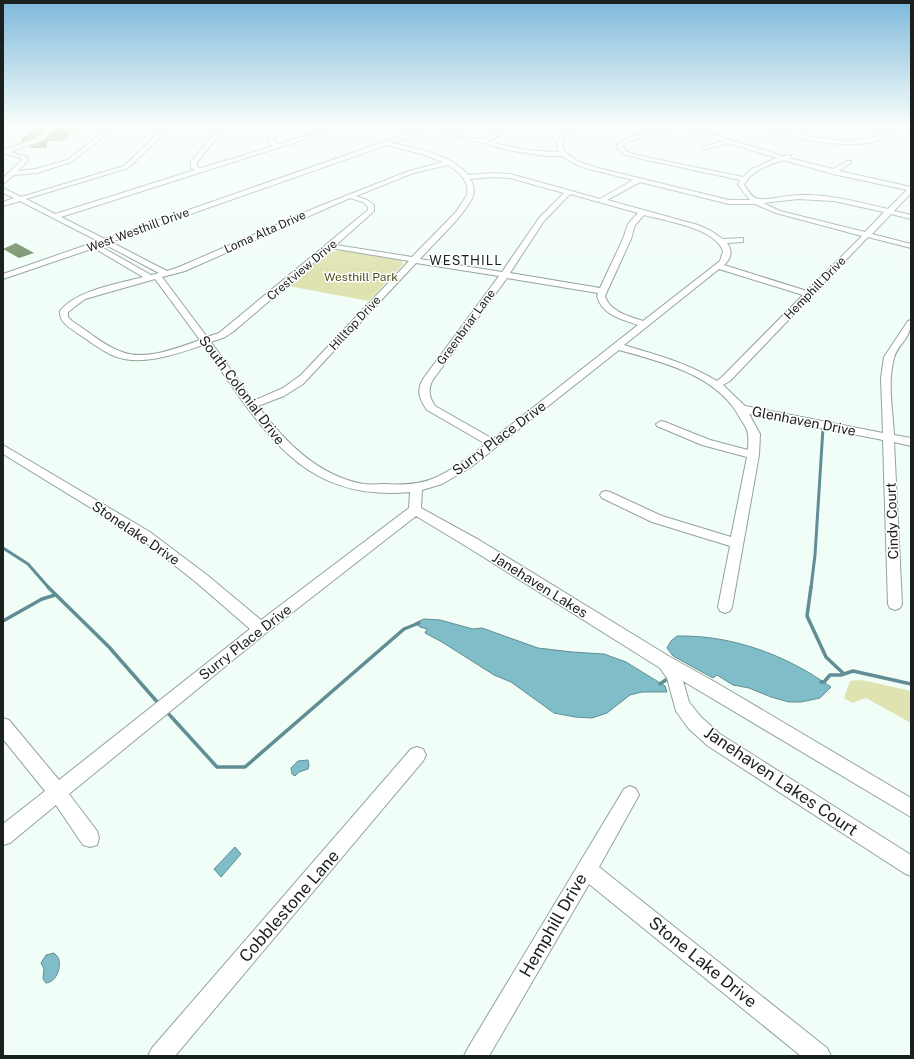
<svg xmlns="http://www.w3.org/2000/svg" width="914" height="1059" font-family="'Public Sans',sans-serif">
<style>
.green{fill:#dfe3b2}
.water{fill:#7fbdc8;stroke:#618e95}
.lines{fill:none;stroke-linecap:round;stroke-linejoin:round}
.stream-far1{stroke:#618e95;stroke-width:3}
.stream{stroke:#618e95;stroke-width:3.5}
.building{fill:#6f8b63}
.minor-casing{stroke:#94a39a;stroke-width:2}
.minor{fill:#fff;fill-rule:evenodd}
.labels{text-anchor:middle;stroke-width:3;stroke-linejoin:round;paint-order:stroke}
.far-street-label{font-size:12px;fill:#1a201d;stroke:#fff}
.far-park-label{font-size:12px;fill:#4c4e16;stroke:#fff}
.far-neighbourhood-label{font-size:13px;letter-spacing:1px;fill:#1a201d;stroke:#fff}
.street-label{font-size:14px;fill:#1a201d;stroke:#fff}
.near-street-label{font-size:17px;fill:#1a201d;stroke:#fff}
</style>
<rect width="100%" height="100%" fill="#f1fef7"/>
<g class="green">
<polygon points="340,250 396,259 401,261 403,264 369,301 288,286 327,253"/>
<polygon points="862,680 911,691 911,723 866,698 852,703 844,698 850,681"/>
</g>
<g class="water">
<polygon points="424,619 440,620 473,629 482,628 538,648 572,652 604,654 626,662 665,686 667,692 642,692 630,695 607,713 592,718 575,717 554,713 511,682 494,675 442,642 425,633 427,629 420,627 415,623"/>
<path d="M677 636C733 635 786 655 831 687L820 698 801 702H789L771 697 749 688 733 685 717 675 713 678 673 656 667 648 671 641Z"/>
<polygon points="308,760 309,766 308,769 299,772 295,776 292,774 291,768 298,761"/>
<polygon points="235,847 241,854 221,877 214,869"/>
<path d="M54 953 58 957C62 966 57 982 46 983L43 979 44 969 41 963 46 955Z"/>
</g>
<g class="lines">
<g class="stream-far1">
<polyline points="3,548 28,564 49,588"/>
<polyline points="811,588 815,555 823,428"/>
</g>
<g class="stream">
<polyline points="48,587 109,647 159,704"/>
<polyline points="811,587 807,616 826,657 844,674"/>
<polyline points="3,621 42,599 55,595"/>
<polyline points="821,682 824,682 830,675 841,675 853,671 911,684"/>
<polyline points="660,684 670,677"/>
<polyline points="166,711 217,767 245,767 404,629 419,623"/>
</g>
</g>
<g class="building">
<polygon points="38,127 49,127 35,138 22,142 21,139"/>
<polygon points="60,127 78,127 62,141 48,141 46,148 31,148 31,146 41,142"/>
<polygon points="16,243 34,253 19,258 3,249"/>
</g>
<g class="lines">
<g class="minor-casing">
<g id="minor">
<polygon points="3,127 10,127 3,130"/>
<polygon points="52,127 59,127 40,141 10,152 27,157 28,160 18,171 36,169 67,160 110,127 116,127 71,162 37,173 14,175 3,184 3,178 22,160 21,158 3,153 3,150 36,139"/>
<path d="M165 127H171L128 168 26 199 55 214 195 170 191 168V162L220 127H226L197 162V167L201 168 274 146 267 142 274 127H280L273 141 280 144 334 127H343L61 217 105 239 427 127C445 127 461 136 480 139 491 140 500 127 512 127L499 136 487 141C511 148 534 152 559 152 551 136 570 127 585 127L566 136 562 141 564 151 577 161 594 167 729 200H750L738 185 740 180 633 157 624 154 616 146C627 134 672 127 689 127L783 156 791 155V157L789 158 833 169 847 161H851V163L839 171 911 187V193L894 211 911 215V219L891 214 872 234 911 244V248L868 237 730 381 723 385 745 406 883 433 881 378 884 357 908 321 911 320C911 340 898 343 894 358 887 383 893 411 894 435L911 438V446L894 442 902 604 900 608 895 610 890 608 888 604 883 440 749 414 760 434 759 455 732 607 730 611 725 613 720 611 718 607 730 546 652 522 602 498 600 495 602 492 606 491 610 492 662 516 731 537 747 457 702 445 657 426 656 424 661 421 665 422 710 440 748 450C748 445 749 439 748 435 748 429 743 423 740 418 718 375 662 362 619 350L471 467 442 484 422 490 421 508 479 540 670 657 715 682 911 798V817L683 681 689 702 701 717 720 734 911 855V876L904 873 708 746 689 729 676 711 667 678 660 668 469 548 416 516 266 633 69 794 97 831 99 838 97 845 90 847 83 845 56 805 10 843 3 845V824L45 791 3 739V718L9 720 59 780 250 629 197 583 140 538 3 454V445L150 532 207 575 261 620 409 508 410 492C297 503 260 423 203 345 176 354 142 367 114 356 102 351 91 342 80 335 71 328 59 323 60 311 76 290 118 284 143 277L94 248 3 279V274L98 241 20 201 3 206V202L14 198 3 193V188L21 197 124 166ZM681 128 722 141 702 148V150L728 143 777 158 752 169 743 177 636 155 628 152 622 146 627 142ZM431 129 513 151 546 156H562L573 163 585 168 633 180 600 199 510 174 493 173 468 175C451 154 417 149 392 143ZM387 145 422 154 443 162 409 171 320 206 179 267 167 271 111 242ZM783 160 833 174 907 190 888 209C859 202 829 194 799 195 786 195 772 200 759 199 752 199 748 190 744 185 751 171 768 165 783 160ZM448 165C459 172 470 181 467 195L456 212 412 257 336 245 374 211V205L367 200 356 196 413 173ZM493 177 510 178 564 193 539 218 502 272 420 259C433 244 467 213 473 196 475 191 473 183 470 179ZM640 182 729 204H755L776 213 862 236 807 291 724 265C731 259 733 251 727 243L743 242V238L723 239 711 231 698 225 607 200ZM570 194 638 213 628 224 623 239 600 288 510 273 544 221ZM350 198 363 202 368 207V210L219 333 207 337 162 277 185 271ZM798 199 834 201 884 212 865 232 780 211 763 203ZM644 215C666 221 715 228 723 251L720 261 643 321C629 316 610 312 605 296L631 239 635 225ZM104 244 159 273 151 275 100 246ZM331 248 409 261 301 375 283 388 253 401 211 342 225 337 234 331ZM416 263 499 276 423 379C416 391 420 400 427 410L486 444C469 457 452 471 432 479 417 485 400 485 384 484 377 484 370 485 363 484 318 476 284 441 258 406L284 396 303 384ZM719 269 803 295 722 377 717 381C688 363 656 355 624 345ZM507 278 598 293 597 296C602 315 621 319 638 325L493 439 435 406C429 397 428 391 432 381ZM155 279 200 340C177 348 146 361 122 352 104 346 88 331 72 321L68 317V312L85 299Z"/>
<path d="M760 127C772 127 783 131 794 133 825 139 860 147 888 131L887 127H893L894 132C869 153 816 142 787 135 778 133 768 131 760 127Z"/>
<polygon points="417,747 423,749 426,755 423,761 175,1056 148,1056 152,1048 411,749"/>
<polygon points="630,786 636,789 639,795 599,867 827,1048 831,1056 801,1056 589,884 489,1056 464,1056 468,1048 624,789"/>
</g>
</g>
<use href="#minor" class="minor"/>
</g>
<linearGradient id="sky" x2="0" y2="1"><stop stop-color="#7eb8db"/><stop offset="0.46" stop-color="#f9fffb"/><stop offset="1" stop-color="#f9fffb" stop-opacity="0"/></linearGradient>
<rect width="914" height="275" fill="url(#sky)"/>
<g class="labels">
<g class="far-street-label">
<text transform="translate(138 230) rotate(-20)" y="4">West Westhill Drive</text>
<text transform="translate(265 232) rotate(-24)" y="4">Loma Alta Drive</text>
<text transform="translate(302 270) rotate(-40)" y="4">Crestview Drive</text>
<text transform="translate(815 288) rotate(-46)" y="4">Hemphill Drive</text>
<text transform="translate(355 323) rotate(-47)" y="4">Hilltop Drive</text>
<text transform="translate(466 327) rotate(-54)" y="4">Greenbriar Lane</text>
</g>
<g class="far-park-label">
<text x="361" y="281">Westhill Park</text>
</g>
<g class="far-neighbourhood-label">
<text x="466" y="265">WESTHILL</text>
</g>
<g class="street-label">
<text transform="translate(242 390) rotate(53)" y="5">South Colonial Drive</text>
<text transform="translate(804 421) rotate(11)" y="5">Glenhaven Drive</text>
<text transform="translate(499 438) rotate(-37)" y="5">Surry Place Drive</text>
<text transform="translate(892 521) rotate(-92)" y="5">Cindy Court</text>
<text transform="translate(136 533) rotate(34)" y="5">Stonelake Drive</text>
<text transform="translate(540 585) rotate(32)" y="5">Janehaven Lakes</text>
<text transform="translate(245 642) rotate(-38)" y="5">Surry Place Drive</text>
</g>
<g class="near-street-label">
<text transform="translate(781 781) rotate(34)" y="6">Janehaven Lakes Court</text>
<text transform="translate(289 906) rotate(-49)" y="6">Cobblestone Lane</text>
<text transform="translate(553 925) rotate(-60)" y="6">Hemphill Drive</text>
<text transform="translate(703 962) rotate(39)" y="6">Stone Lake Drive</text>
</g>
</g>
<rect width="914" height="1059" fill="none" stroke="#1a201d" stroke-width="8"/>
</svg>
